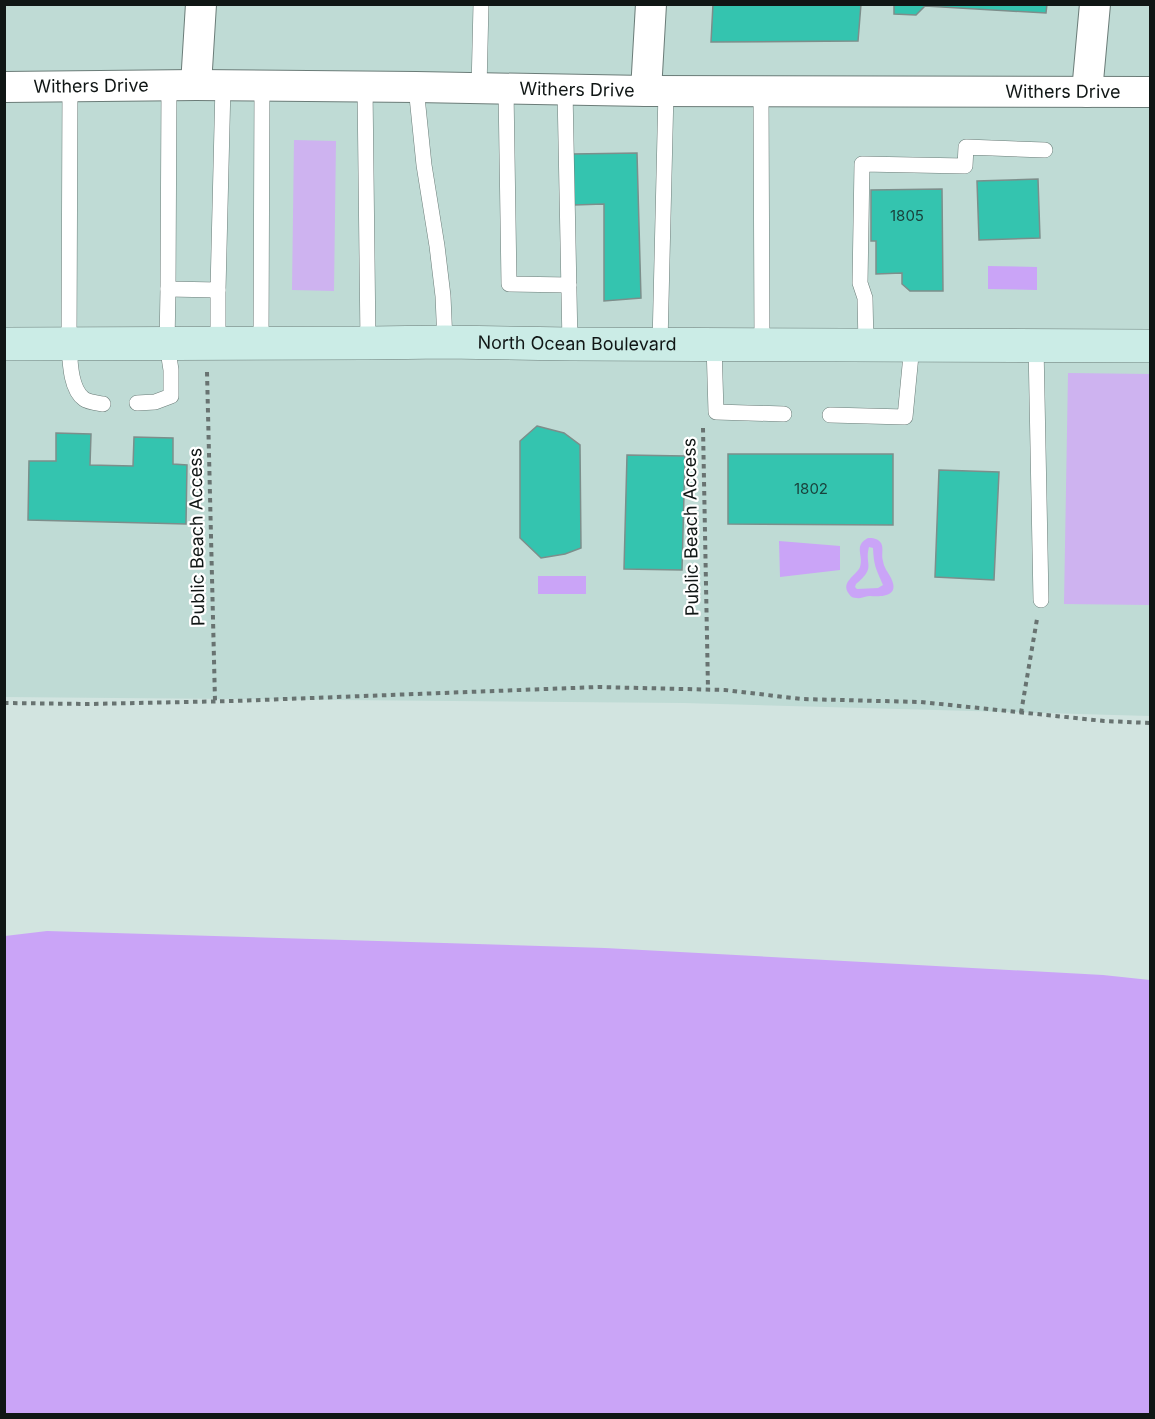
<svg xmlns="http://www.w3.org/2000/svg" width="1155" height="1419" font-family="Inter,sans-serif">
<style>
.built{fill:#bfdbd5}
.green{fill:#ceb3f0}
.water{fill:#caa4f7;fill-rule:evenodd}
.building{fill:#34c4af;stroke:#7d8e8b;stroke-width:1.5}
.lines{fill:none;stroke-linecap:round;stroke-linejoin:round}
.service-casing{stroke:#6b7c78;stroke-width:16}
.minor-casing{stroke:#6b7c78;stroke-width:32}
.secondary-casing{stroke:#6b7c78;stroke-width:34}
.path{stroke:#687371;stroke-width:4;stroke-dasharray:4.5 4.5;stroke-linecap:butt}
.service{stroke:#fff;stroke-width:15}
.minor{stroke:#fff;stroke-width:30}
.secondary{stroke:#cbece6;stroke-width:33}
.labels{text-anchor:middle;stroke-width:4.5;stroke-linejoin:round;paint-order:stroke}
.number-label{font-size:15px;fill:#19423c}
.street-label{font-size:18px;fill:#101615;stroke:#fff}
</style>
<rect width="100%" height="100%" fill="#d2e4e0"/>
<polygon class="built" points="5,5 1150,5 1150,716 684,703 5,697"/>
<g class="green">
<polygon points="294,140 336,141 334,291 292,290"/>
<polygon points="1068,373 1150,374 1150,605 1064,604"/>
</g>
<g class="water">
<polygon points="988,266 1037,267 1037,290 988,289"/>
<path d="M868 538C873 538 877 538 881 543 884 548 881 555 883 561 884 568 888 572 891 578 900 596 883 597 870 596 866 596 861 599 857 598 853 598 851 597 849 594 840 582 856 576 860 567 864 555 853 546 868 538ZM869 547 873 548C874 567 876 568 883 585L878 588 857 589 855 587 856 584C877 567 864 565 869 547Z"/>
<polygon points="779,541 840,546 840,570 780,577"/>
<rect x="538" y="576" width="48" height="18"/>
<polygon points="47,931 605,948 1103,975 1150,980 1150,1414 5,1414 5,936"/>
</g>
<g class="building">
<polygon points="713,4 861,4 858,41 711,42"/>
<polygon points="894,4 1047,4 1046,13 925,6 916,15 894,14"/>
<polygon points="637,153 641,298 604,301 604,204 574,205 572,154"/>
<polygon points="1038,179 1040,238 979,240 977,181"/>
<polygon points="942,189 943,291 910,291 902,284 902,273 876,274 876,241 871,241 871,190"/>
<polygon points="537,426 564,433 580,445 581,548 565,554 541,558 520,538 520,441"/>
<polygon points="56,433 91,434 90,465 133,466 134,437 173,438 173,464 187,465 186,524 28,520 29,461 56,461"/>
<polygon points="728,454 893,454 893,525 728,524"/>
<polygon points="627,455 685,456 682,570 624,569"/>
<polygon points="939,470 999,472 994,580 935,577"/>
</g>
<g class="lines">
<g class="service-casing">
<g id="service">
<path d="M70 85 69 344C70 360 70 389 84 399 88 402 97 403 103 404"/>
<polyline points="169,85 168,289 218,290 223,85"/>
<polyline points="365,87 368,343"/>
<polyline points="416,87 424,165 437,246 443,296 445,342"/>
<polyline points="479,89 481,4"/>
<polyline points="506,89 509,284 569,285"/>
<polyline points="565,90 570,344"/>
<polyline points="761,92 762,344"/>
<polyline points="218,343 218,290"/>
<polyline points="261,343 262,86"/>
<polyline points="660,344 666,91"/>
<polyline points="714,344 716,412 784,414"/>
<polyline points="866,345 865,298 860,283 862,164 965,166 966,147 1045,150"/>
<polyline points="1036,345 1041,600"/>
<polyline points="137,403 155,402 171,396 171,370 167,344 168,289"/>
<polyline points="830,415 905,417 912,345"/>
</g>
</g>
<g class="minor-casing">
<g id="minor">
<polyline points="196,85 201,4"/>
<path id="s1" d="M4 87 196 85 416 87 646 91 1150 92"/>
<polyline points="646,91 651,4"/>
<polyline points="1087,92 1095,4"/>
</g>
</g>
<g class="secondary-casing">
<g id="secondary">
<path id="s2" d="M4 344 368 343 445 342 570 344 1150 346"/>
</g>
</g>
<g class="path">
<polyline points="207,372 215,701"/>
<polyline points="703,428 708,689"/>
<polyline points="4,703 89,704 234,701 598,687 725,690 801,699 921,702 1104,721 1150,723"/>
<polyline points="1021,713 1037,619"/>
</g>
<use href="#service" class="service"/>
<use href="#minor" class="minor"/>
<use href="#secondary" class="secondary"/>
</g>
<g class="labels">
<g class="number-label">
<text x="907" y="221">1805</text>
<text x="811" y="494">1802</text>
</g>
<g class="street-label">
<text dy="6" stroke="none"><textPath href="#s1" startOffset="87">Withers Drive</textPath></text>
<text dy="6" stroke="none"><textPath href="#s1" startOffset="573">Withers Drive</textPath></text>
<text dy="6" stroke="none"><textPath href="#s1" startOffset="1059">Withers Drive</textPath></text>
<text dy="6" stroke="none"><textPath href="#s2" startOffset="573">North Ocean Boulevard</textPath></text>
<text transform="translate(691 527) rotate(-91)" y="6">Public Beach Access</text>
<text transform="translate(197 537) rotate(-91)" y="6">Public Beach Access</text>
</g>
</g>
<rect width="1155" height="1419" fill="none" stroke="#101615" stroke-width="12"/>
</svg>
